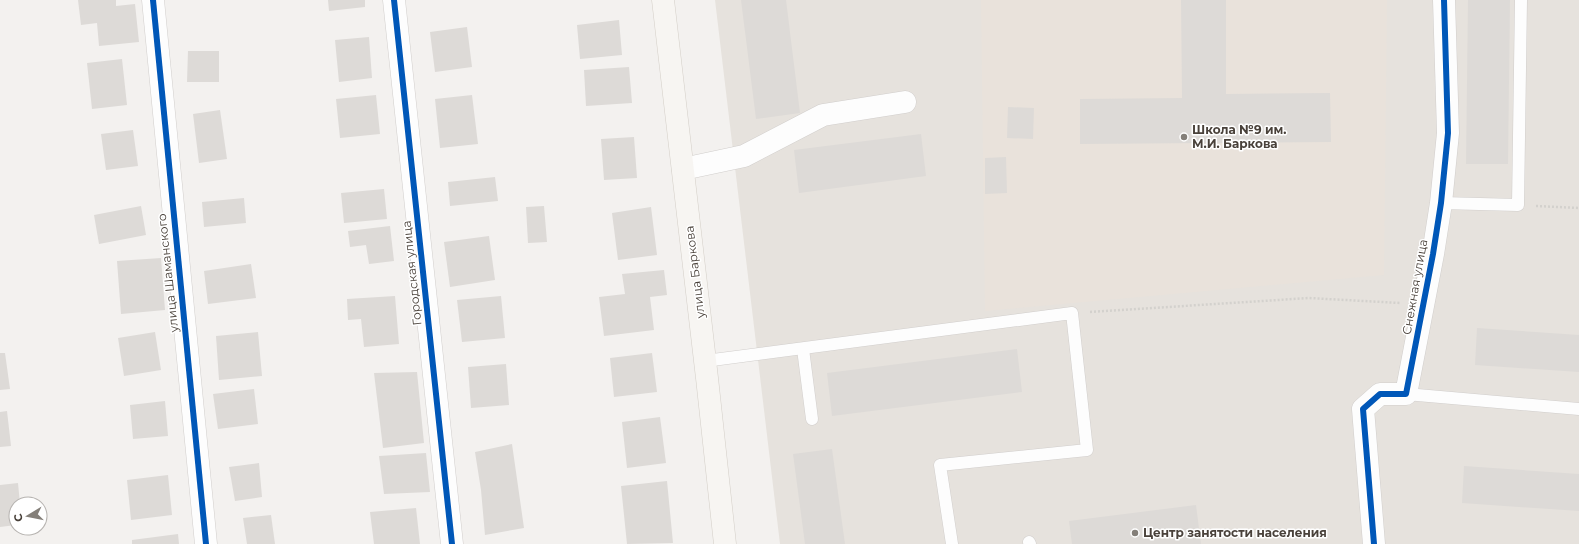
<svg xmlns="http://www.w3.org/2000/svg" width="1579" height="544" font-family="Montserrat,sans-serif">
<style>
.residential{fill:#e6e2dd}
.education{fill:#e9e2db}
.building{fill:#dddad7}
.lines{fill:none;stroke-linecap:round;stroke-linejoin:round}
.lane-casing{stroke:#d1cecc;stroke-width:13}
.street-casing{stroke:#d1cecc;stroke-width:23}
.secondary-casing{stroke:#d3cec7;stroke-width:23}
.path{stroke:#d3d1cd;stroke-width:2.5;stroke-dasharray:2 2;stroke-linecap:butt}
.lane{stroke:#fdfdfd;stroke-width:12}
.street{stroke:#fdfdfd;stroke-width:22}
.secondary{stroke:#f7f5f2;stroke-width:22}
.cycleway-casing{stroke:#fff;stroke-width:8}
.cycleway{stroke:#0057b8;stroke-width:6}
.poi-dot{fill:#847f79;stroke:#fff;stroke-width:1.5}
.labels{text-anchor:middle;stroke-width:3;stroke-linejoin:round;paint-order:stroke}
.poi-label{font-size:12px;font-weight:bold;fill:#49413a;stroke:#fff;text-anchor:start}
.street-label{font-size:12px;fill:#49413a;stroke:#fff}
</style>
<rect width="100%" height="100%" fill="#f3f1ef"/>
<polygon class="residential" points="715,0 1579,0 1579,544 780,544"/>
<polygon class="education" points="981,0 1387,0 1384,275 985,311"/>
<g class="building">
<polygon points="78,0 116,0 116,6 135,4 139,42 99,46 97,23 81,25"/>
<polygon points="328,0 365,0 365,7 329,11"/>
<polygon points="741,0 786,0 800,113 756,119"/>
<polygon points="1181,0 1226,0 1226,94 1330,93 1331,142 1080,144 1080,99 1182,98"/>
<polygon points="1468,0 1510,0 1508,164 1466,164"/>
<polygon points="619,20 622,55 580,59 577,25"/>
<polygon points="467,27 472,67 435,72 430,32"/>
<polygon points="369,37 372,78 339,82 335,40"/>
<polygon points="188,51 219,51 219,82 187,82"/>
<polygon points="122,59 127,105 92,109 87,63"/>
<polygon points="629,67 632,103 586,106 584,70"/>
<polygon points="376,95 380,134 340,138 336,99"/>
<polygon points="472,95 478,144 440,148 435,99"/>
<polygon points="1008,107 1034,108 1033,139 1007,138"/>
<polygon points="220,110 227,159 199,163 193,114"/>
<polygon points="133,130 138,166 106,170 101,134"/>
<polygon points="921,134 926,176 799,193 794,150"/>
<polygon points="634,137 637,178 604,180 601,139"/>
<polygon points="1006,157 1007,193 985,194 985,158"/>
<polygon points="495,177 498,201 450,206 448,182"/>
<polygon points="384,189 387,219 344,223 341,193"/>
<polygon points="244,198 246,223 204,227 202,202"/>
<polygon points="141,206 146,235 99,244 94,215"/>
<polygon points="544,206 547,242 528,243 526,207"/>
<polygon points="651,207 657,255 618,260 612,213"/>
<polygon points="390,226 394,261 369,264 366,245 350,247 348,231"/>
<polygon points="489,236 495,280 450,287 444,242"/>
<polygon points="161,258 165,310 121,314 117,261"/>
<polygon points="251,264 256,298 208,304 204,271"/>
<polygon points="664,270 667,295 650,297 654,330 604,336 599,297 625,294 622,274"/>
<polygon points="395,296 399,344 364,347 361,319 348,320 347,299"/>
<polygon points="501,296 505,338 462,342 457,300"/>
<polygon points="1477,328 1579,335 1579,372 1475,365"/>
<polygon points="155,332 161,370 124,376 118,338"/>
<polygon points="258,332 262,376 219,380 216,336"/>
<polygon points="1017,349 1022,392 832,416 827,373"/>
<polygon points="0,353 5,353 10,389 0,390"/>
<polygon points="652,353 657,392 614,397 610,358"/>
<polygon points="506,364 509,405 471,408 468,367"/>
<polygon points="417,372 424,443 383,448 374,373"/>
<polygon points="254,389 258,424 218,429 213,394"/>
<polygon points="165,401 168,436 133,439 130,405"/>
<polygon points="7,411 11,446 0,447 0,412"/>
<polygon points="660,417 666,463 627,468 622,422"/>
<polygon points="512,444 524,528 485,535 481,490 475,452"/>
<polygon points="832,449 845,544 805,544 793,454"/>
<polygon points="426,453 430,492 384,494 379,456"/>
<polygon points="259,463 262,497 235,501 229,467"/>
<polygon points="1464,466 1579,474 1579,511 1462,503"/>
<polygon points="168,475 172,515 131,520 127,480"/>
<polygon points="667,481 673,543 627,544 621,486"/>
<polygon points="18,483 20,504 16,504 16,525 0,527 0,485"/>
<polygon points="1196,505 1201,544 1072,544 1069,521"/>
<polygon points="416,508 420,544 374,544 370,512"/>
<polygon points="271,515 275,544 247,544 243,518"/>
<polygon points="178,534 179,544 132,544 132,540"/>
</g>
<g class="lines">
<g class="lane-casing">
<g id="lane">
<polyline points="1441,203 1518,205 1521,0"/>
<polyline points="803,349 812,419"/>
<polyline points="705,361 1072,313 1087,450 940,465 952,544"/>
<polyline points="1406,394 1579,409"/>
<polyline points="1029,542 1030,544"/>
</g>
</g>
<g class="street-casing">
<g id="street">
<polyline points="153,0 206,544"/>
<polyline points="394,0 452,544"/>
<polyline points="683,169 744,156 823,115 905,102"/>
<polyline points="1374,544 1363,409 1380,394 1406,394 1433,254 1441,203 1448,133 1444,0"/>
</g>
</g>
<g class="secondary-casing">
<polyline id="secondary" points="663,0 707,378 725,544"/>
</g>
<g class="path">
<polyline points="1536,206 1579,208"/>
<polyline points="1090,312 1309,298 1400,303"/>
</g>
<use href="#lane" class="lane"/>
<use href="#street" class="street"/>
<use href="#secondary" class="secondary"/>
<g class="cycleway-casing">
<g id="cycleway">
<polyline points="153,0 206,544"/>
<polyline points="394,0 452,544"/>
<polyline points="1374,544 1363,409 1380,394 1406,394 1433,254 1441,203 1448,133 1444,0"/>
</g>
</g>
<use href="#cycleway" class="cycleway"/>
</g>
<g class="poi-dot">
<circle cx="1184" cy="137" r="4"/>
<circle cx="1135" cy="533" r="4"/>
</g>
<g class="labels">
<g class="poi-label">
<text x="1192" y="134">Школа №9 им.<tspan x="1192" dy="14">М.И. Баркова</tspan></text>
<text x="1143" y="537">Центр занятости населения</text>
</g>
<g class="street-label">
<text transform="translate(695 272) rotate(-97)" y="4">улица Баркова</text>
<text transform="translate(168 273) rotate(-96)" y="4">улица Шаманского</text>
<text transform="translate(412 273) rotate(-96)" y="4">Городская улица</text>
<text transform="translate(1415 287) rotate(-80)" y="4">Снежная улица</text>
</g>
</g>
<g transform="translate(28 516) rotate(260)"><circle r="19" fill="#ffffff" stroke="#b6b3b0"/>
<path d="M0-3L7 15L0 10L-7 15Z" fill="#847f79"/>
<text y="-6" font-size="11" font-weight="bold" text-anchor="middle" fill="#49413a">С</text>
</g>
</svg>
